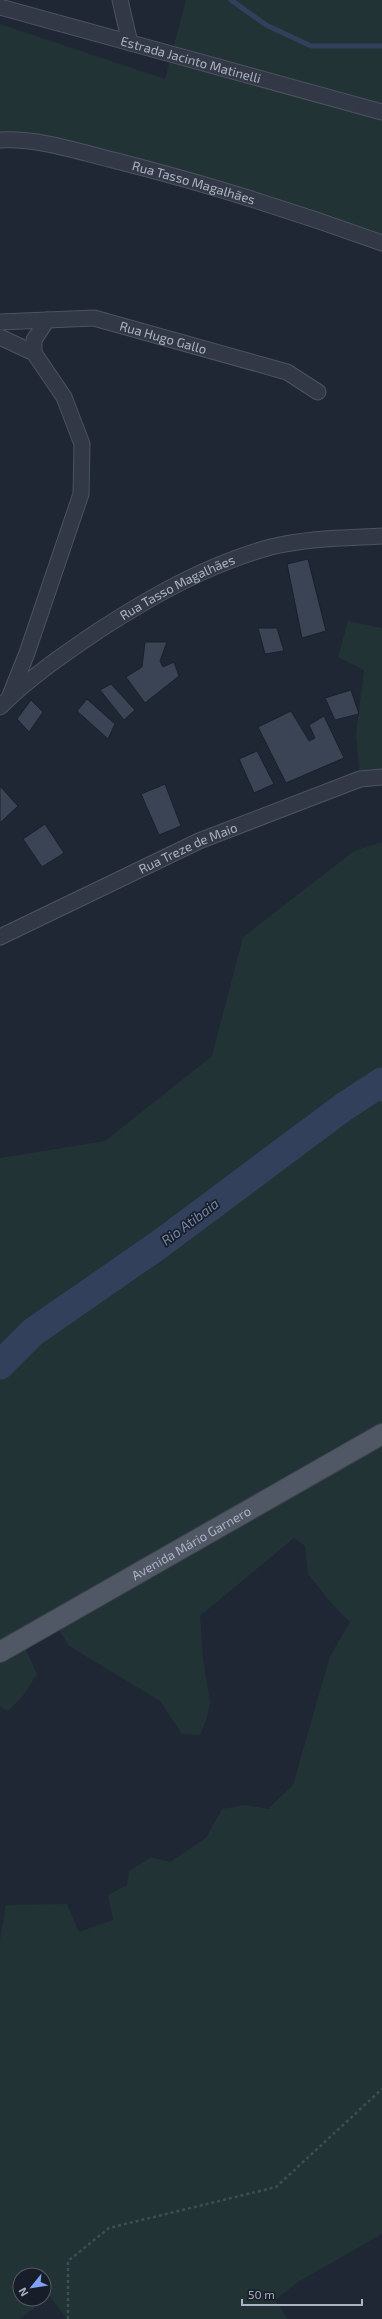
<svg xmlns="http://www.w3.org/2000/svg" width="382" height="2319" font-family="'Exo 2',sans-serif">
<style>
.green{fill:#223336;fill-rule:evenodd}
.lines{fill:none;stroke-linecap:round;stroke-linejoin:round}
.stream{stroke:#33405c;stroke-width:5}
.river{stroke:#33405c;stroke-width:29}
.building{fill:#3b4455;stroke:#1a202b}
.minor-casing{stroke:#4d5360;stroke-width:17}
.major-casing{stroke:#3c424e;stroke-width:22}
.path{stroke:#3f4e53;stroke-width:2.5;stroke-dasharray:3 3;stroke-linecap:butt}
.minor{stroke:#323845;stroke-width:15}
.major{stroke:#505765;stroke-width:20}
.labels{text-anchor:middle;stroke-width:3.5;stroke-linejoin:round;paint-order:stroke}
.street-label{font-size:13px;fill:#acb3c2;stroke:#181e29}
.water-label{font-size:14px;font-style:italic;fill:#7586aa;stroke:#181e29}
</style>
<rect width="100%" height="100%" fill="#1f2634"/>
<g class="green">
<polygon points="186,0 382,0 382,244 308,218 0,141 0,24 165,79"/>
<polygon points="348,621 382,628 382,775 360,779 356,734 364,670 338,657"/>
<path d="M382 842V2234L298 2282 275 2300 288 2319H67L50 2296 20 2319H0V1939L6 1905 67 1904 79 1932 113 1920 108 1895 127 1885 129 1871 151 1857 170 1862 206 1838 222 1809 245 1805 268 1809 293 1785 330 1656 350 1622 332 1604 308 1574 305 1546 294 1538 200 1616 203 1659 210 1702 207 1718 200 1735 182 1734 160 1701 69 1646 58 1628 25 1648 37 1674 23 1696 8 1711 0 1707V1158L105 1141 212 1056 243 937 354 851ZM20 2275H44V2299H20Z"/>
</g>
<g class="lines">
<g class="stream">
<polyline points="231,0 266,25 311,46 382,46"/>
<polyline points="366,1093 382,1099"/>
</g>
<polyline class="river" points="0,1365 33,1332 160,1244 345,1106 382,1082"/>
</g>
<g class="building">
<polygon points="308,559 326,631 302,638 287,564"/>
<polygon points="258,628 277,628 284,651 265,654"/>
<polygon points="145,642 167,642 160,661 163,667 174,662 179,676 145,703 126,677 142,667"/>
<polygon points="111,684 135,710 124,720 100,690"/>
<polygon points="351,690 359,714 335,720 325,698"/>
<polygon points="87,699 115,724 108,739 77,711"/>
<polygon points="31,700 43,712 29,732 17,719"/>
<polygon points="291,711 309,741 315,738 309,725 324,716 344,758 286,783 258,727"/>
<polygon points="257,751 274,784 254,793 239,759"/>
<polygon points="165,784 181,826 159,835 141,794"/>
<polygon points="0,786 18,806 0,823"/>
<polygon points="45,824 64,853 42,867 23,839"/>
</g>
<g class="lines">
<g class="minor-casing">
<g id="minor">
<polyline points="120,0 130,43"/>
<path id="s1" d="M0 7 382 112"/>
<path id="s2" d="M0 140C38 138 77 151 113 160 204 183 294 211 382 243"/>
<path id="s3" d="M0 322 94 318 287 372 318 392"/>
<polyline points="0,337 34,353 64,397 82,444 81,494 27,653 9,698"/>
<polyline points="34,353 34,340 47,320"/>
<path id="s4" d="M0 707C29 678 64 654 98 631 152 596 208 564 271 547 308 538 345 538 382 536"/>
<path id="s5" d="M0 937 199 841 360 779 382 777"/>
</g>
</g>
<g class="major-casing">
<g id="major">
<path id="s6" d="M0 1652 382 1434"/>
</g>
</g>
<polyline class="path" points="68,2319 68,2261 109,2228 276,2187 382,2089"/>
<use href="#minor" class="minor"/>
<use href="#major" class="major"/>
</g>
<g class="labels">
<g class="street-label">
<text dy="5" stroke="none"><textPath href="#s1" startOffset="198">Estrada Jacinto Matinelli</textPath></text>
<text dy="5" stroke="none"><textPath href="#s2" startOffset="199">Rua Tasso Magalhães</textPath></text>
<text dy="5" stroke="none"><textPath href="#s3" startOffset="166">Rua Hugo Gallo</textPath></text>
<text dy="5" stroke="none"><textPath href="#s4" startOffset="215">Rua Tasso Magalhães</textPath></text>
<text dy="5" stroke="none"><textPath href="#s5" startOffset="208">Rua Treze de Maio</textPath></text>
<text dy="5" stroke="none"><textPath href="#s6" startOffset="220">Avenida Mário Garnero</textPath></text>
</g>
<g class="water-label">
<text transform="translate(190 1222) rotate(-37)" y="5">Rio Atibaia</text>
</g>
</g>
<g transform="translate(32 2287) rotate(240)"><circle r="19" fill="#181e29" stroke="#535a66"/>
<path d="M0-3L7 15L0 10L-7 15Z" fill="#80a1f4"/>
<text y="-6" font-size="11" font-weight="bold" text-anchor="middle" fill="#acb3c2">N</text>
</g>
<path d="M242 2299v6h120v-6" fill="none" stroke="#acb3c2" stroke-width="2"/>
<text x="248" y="2299" font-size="12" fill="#acb3c2" stroke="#181e29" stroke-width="3" paint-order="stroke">50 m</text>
</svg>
